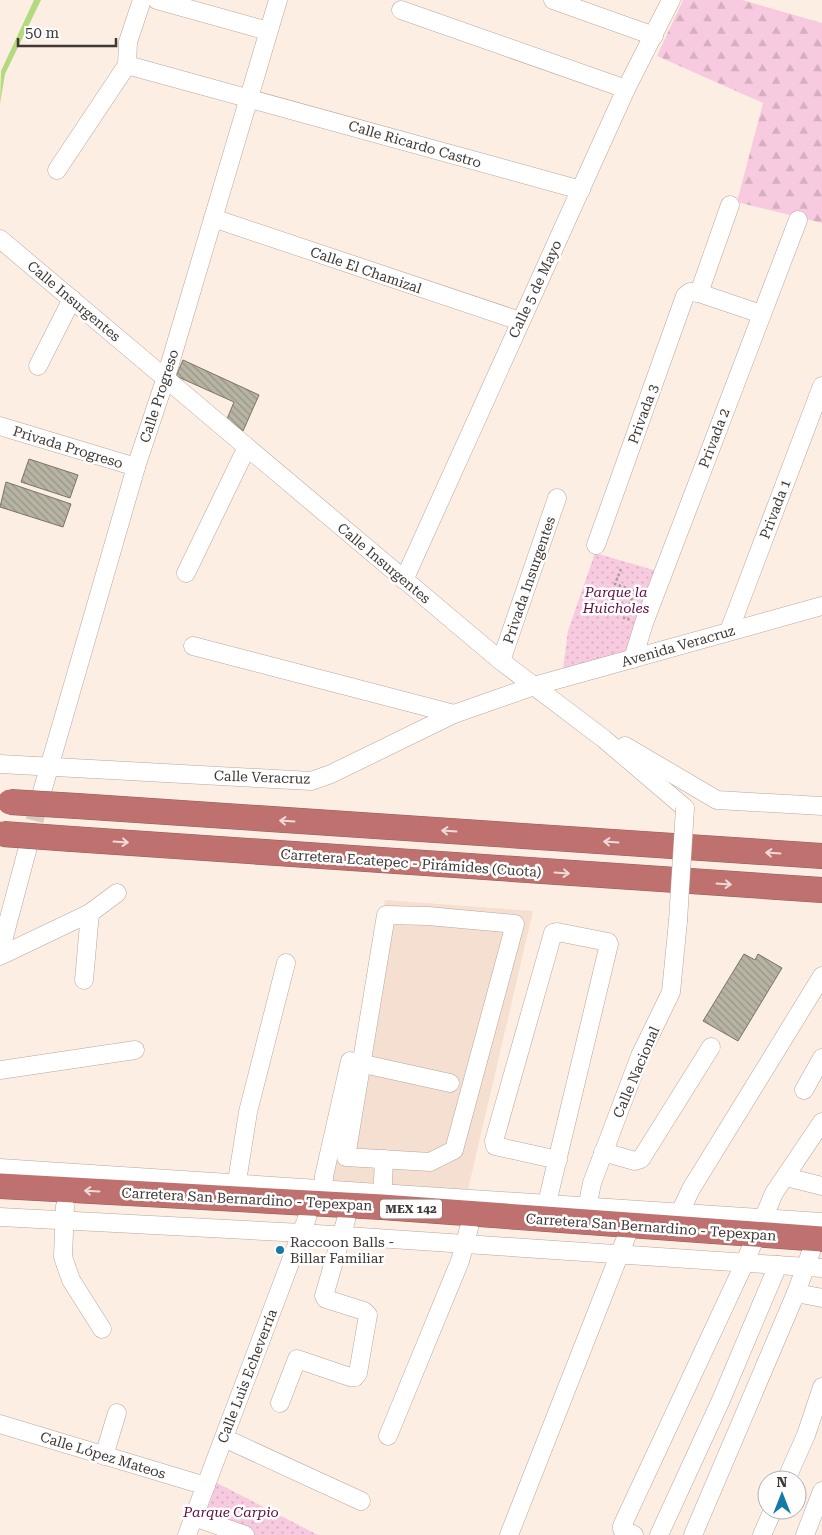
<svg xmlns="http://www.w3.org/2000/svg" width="822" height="1535" font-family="'Roboto Serif',serif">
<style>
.built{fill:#f5dfd0}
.forest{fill:url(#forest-firs)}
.park{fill:url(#park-dots)}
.water{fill:#b3da7e}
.building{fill:url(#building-back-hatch);stroke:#797466}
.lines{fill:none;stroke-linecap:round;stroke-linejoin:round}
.minor-tunnel{stroke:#d7cac0;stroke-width:18;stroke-dasharray:18 9;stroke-linecap:butt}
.minor-casing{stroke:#b6a79d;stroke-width:19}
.highway-casing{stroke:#925d5a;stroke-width:26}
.path{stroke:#a99e96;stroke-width:2.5;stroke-dasharray:2.5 2.5;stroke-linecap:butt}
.minor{stroke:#fff;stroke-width:18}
.highway{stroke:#be716e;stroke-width:25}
.minor-bridge-casing{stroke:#b6a79d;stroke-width:19;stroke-linecap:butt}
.highway-bridge-casing{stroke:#925d5a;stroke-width:26;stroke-linecap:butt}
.minor-bridge{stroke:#fff;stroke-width:18}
.highway-bridge{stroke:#be716e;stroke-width:25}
.oneway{stroke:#eedbda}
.poi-dot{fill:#137ca6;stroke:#fefefe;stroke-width:2}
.labels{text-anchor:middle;stroke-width:5;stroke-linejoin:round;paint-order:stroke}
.shield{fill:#fefefe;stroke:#787471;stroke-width:1}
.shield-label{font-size:12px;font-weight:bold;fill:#3f3935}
.street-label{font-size:14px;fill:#3f3935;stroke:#fefefe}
.park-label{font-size:14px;font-style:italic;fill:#600d41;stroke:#fefefe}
.poi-label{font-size:14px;fill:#3f3935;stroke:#fefefe;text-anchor:start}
</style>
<defs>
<pattern id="forest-firs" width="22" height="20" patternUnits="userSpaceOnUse" patternTransform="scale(1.25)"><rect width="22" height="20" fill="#f7cadf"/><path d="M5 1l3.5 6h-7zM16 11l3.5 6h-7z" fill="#d5aec0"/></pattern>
<pattern id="park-dots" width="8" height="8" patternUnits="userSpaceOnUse" patternTransform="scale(1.25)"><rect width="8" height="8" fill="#f7cadf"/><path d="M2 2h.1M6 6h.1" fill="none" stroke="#d5aec0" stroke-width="1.8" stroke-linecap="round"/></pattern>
<pattern id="building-back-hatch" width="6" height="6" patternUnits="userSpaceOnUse" patternTransform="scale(1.25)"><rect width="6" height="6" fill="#b8b4a4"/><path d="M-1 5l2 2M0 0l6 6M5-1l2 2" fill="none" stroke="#979386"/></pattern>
</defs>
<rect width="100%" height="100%" fill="#fdeee3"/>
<polygon class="built" points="385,900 533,911 466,1198 325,1189"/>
<polygon class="forest" points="683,0 742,0 822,23 822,223 737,202 763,103 657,56"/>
<g class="park">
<polygon points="595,553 664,573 630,658 562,676 568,631"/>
<polygon points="217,1483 318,1535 238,1535 202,1523"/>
</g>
<polygon class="water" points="34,0 41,0 5,74 0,104 1,71"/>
<g class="building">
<polygon points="183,360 259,395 243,431 227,419 234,402 176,376"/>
<polygon points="29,459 78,475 70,498 21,482"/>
<polygon points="6,482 71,504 63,527 0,507"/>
<polygon points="744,954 755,960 758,954 782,968 738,1041 703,1021"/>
</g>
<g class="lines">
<polyline class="minor-tunnel" points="28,847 41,795"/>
<g class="minor-casing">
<g id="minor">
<polyline points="157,0 268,31"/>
<polyline points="553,0 654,36"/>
<polyline points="401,10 626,89"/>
<polyline points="127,65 581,190"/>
<polyline points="57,170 127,65 128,42 142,0"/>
<polyline points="213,218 520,321"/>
<polyline points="0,239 501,661 604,739 685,808"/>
<polyline points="699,293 730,205"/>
<polyline points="38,366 72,299"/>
<polyline points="0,426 136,467"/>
<polyline points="596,545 685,296 690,292 699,293 761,314"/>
<polyline points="186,573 247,447"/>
<polyline points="404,580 626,89 671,0"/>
<polyline points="729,631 822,386"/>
<polyline points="193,646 454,714"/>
<polyline points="633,659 644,623 798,220"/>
<polyline points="501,661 557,498"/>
<polyline points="625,746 717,800 822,806"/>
<polyline points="0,764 311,781 331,774 454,714 534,686 822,606"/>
<polyline points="42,792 136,467 166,377 278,0"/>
<polygon points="386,915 428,916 515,924 454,1150 430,1162 346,1157"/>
<polyline points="0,952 28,847"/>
<polyline points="0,956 90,913 117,893"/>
<polyline points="84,980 90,913"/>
<polyline points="0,1070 135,1050"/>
<polyline points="804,1090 822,1058"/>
<polyline points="603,1152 635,1161 641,1159 711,1047"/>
<polyline points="0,1168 822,1222"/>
<polyline points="786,1177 822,1186"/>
<polyline points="235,1194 248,1112 286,963"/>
<polyline points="323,1200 324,1176 350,1061 450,1083"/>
<polyline points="547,1203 609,944 608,942 557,932 553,933 494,1141 495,1146 558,1160"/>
<polyline points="382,1204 384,1159"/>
<polyline points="65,1206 63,1257 71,1280 102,1329"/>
<polyline points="0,1217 302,1233 822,1268"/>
<polyline points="585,1218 592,1183 640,1056 671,992 678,921"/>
<polyline points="675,1223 691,1189 822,976"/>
<polyline points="796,1293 811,1252"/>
<polyline points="280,1403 297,1359 350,1377 355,1377 358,1373 368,1315 364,1311 326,1299 324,1296 346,1220"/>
<polyline points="0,1424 206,1486"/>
<polyline points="388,1436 460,1261 469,1228"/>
<polyline points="224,1438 361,1501"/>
<polyline points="104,1456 117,1413"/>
<polyline points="786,1480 806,1435 822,1387"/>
<polyline points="194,1517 245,1535"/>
<polyline points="187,1535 307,1218"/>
<polyline points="509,1535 631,1225"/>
<polyline points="634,1535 622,1529 622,1526 745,1262 774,1193 822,1122"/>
<polyline points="659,1535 721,1400 778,1265"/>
<polyline points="693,1535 796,1293 822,1298"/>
<polyline points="762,1535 773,1510"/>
<polyline points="805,1535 822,1491"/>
</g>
</g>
<g class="highway-casing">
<g id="highway">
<polyline points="77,806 822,856"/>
<polyline points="72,839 822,890"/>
<polyline points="0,1186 382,1207 822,1239"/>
</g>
</g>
<polyline class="path" points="621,569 615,584 635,591 624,618 631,620"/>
<use href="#minor" class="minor"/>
<use href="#highway" class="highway"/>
<g class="minor-bridge-casing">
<polyline id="minor-bridge" points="678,921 685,808"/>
</g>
<g class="highway-bridge-casing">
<g id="highway-bridge">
<polyline points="10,802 77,806"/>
<polyline points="3,834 72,839"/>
</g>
</g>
<use href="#minor-bridge" class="minor-bridge"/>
<use href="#highway-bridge" class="highway-bridge"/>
</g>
<defs><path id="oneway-shaft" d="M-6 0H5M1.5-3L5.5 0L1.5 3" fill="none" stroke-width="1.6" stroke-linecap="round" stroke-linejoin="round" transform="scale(1.25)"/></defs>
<g class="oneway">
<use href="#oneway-shaft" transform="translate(287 821) rotate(-176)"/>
<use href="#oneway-shaft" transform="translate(449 831) rotate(-176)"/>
<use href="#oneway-shaft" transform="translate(121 842) rotate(4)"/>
<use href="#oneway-shaft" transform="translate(611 842) rotate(-176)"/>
<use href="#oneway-shaft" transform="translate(773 853) rotate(-176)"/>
<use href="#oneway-shaft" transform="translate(562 873) rotate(4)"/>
<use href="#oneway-shaft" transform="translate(724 884) rotate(4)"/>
<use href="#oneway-shaft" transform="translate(92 1191) rotate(-177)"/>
</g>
<circle class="poi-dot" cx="280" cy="1250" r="5"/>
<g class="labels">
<rect class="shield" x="380" y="1199.5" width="62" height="19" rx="4"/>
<g class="shield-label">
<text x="411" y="1213">MEX 142</text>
</g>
<g class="street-label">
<text transform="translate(415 144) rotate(16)" y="5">Calle Ricardo Castro</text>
<text transform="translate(366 270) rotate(19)" y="5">Calle El Chamizal</text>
<text transform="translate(535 289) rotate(-65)" y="5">Calle 5 de Mayo</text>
<text transform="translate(74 301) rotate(40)" y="5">Calle Insurgentes</text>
<text transform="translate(159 396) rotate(-72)" y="5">Calle Progreso</text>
<text transform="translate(643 414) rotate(-70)" y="5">Privada 3</text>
<text transform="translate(714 438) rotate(-69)" y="5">Privada 2</text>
<text transform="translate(68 447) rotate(17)" y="5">Privada Progreso</text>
<text transform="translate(775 509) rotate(-69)" y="5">Privada 1</text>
<text transform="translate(384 563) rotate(40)" y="5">Calle Insurgentes</text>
<text transform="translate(529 580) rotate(-71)" y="5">Privada Insurgentes</text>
<text transform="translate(678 646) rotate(-16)" y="5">Avenida Veracruz</text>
<text transform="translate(262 777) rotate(2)" y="5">Calle Veracruz</text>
<text transform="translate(411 863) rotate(4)" y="5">Carretera Ecatepec - Pirámides (Cuota)</text>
<text transform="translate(636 1072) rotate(-67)" y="5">Calle Nacional</text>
<text transform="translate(247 1199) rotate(3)" y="5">Carretera San Bernardino - Tepexpan</text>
<text transform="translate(651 1227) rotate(4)" y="5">Carretera San Bernardino - Tepexpan</text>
<text transform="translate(247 1376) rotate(-69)" y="5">Calle Luis Echeverría</text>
<text transform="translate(103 1455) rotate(17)" y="5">Calle López Mateos</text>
</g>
<g class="park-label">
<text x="616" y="597">Parque la<tspan x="616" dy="16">Huicholes</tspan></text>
<text x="231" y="1517">Parque Carpio</text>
</g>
<g class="poi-label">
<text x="290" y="1247">Raccoon Balls -<tspan x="290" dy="16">Billar Familiar</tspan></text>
</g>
</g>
<g transform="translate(782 1495)"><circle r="24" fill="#fefefe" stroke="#b2afae"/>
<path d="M0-4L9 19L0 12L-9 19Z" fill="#137ca6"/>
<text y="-8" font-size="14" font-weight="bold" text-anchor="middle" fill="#3f3935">N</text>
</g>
<path d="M18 38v8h98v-8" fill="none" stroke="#3f3935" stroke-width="2.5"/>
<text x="25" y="38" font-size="15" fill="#3f3935" stroke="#fefefe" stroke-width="4" paint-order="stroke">50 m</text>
</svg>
